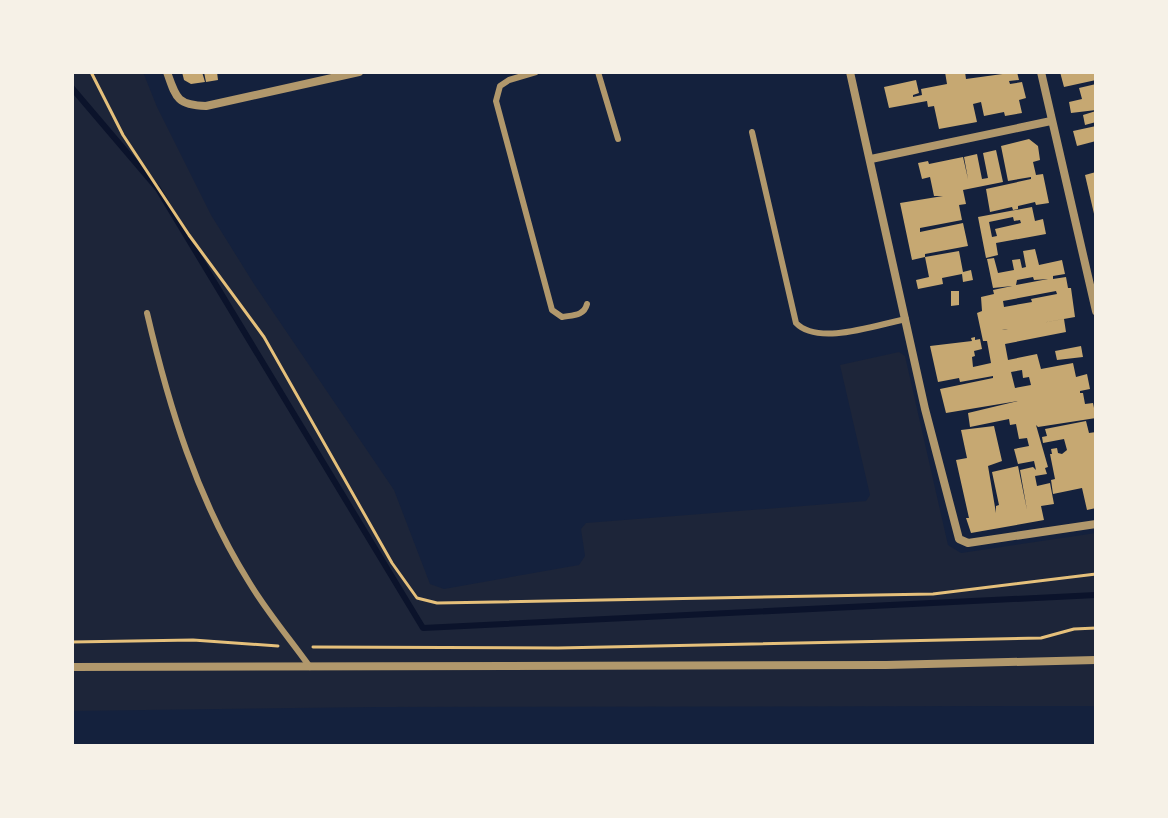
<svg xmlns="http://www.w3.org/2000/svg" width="1168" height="818" font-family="Literata,serif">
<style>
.green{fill:#1d2539}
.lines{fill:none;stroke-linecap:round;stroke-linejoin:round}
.stream{stroke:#0b132b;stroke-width:6}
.building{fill:#c6a872;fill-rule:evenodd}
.path{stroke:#e5c07b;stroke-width:3}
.service{stroke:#b1986c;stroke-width:6}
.minor{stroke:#b1986c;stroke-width:8}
</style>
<rect width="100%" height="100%" fill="#14213d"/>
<polygon class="green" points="72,72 143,72 157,107 211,215 254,284 394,490 430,584 444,589 579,565 585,556 581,529 586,523 866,501 870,495 840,365 899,352 905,356 948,545 961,553 1096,533 1096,706 377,707 72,711"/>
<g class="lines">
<polyline class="stream" points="72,88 158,189 423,628 1096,595"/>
</g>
<g class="building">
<polygon points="182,72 202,72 205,82 191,84 184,80"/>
<polygon points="204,72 217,72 218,80 206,82"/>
<polygon points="945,72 965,72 966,79 1017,72 1019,80 1009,81 1010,84 1022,82 1026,98 1019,100 1022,113 1005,116 1004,112 984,116 981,102 973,104 977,122 939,129 934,106 928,107 927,101 889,108 884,87 916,80 919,93 913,95 913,97 922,95 921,89 947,84"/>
<polygon points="1060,72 1096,72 1096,80 1064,87"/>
<polygon points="1096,84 1096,110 1071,113 1069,102 1082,99 1079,88"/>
<polygon points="1096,111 1096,122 1085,125 1083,115"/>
<polygon points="1096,126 1096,141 1077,146 1073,131"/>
<polygon points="1029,139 1038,146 1040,160 1033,162 1036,175 1043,174 1049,203 1036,205 1035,202 1018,206 1018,209 1013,210 1012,207 990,212 986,189 1031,179 1031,177 1008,181 1001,146"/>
<polygon points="996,150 1003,182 963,190 966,204 959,205 962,220 920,228 920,232 963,223 968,246 925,254 925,257 912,260 900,203 943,196 934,196 930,177 922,179 918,163 928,161 929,164 963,157 968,179 964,157 977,154 982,179 988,178 983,153"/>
<polygon points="1096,172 1096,218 1095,218 1085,175"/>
<path d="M1032 207 1035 221 1043 219 1046 234 996 243 998 255 986 258 978 217ZM1013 217 1014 221 1020 220 1021 223 995 229 997 236 992 237 989 222Z"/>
<path d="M1035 249 1039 265 1062 260 1065 274 1053 276V279L1066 277 1068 288H1071L1075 317 1002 330 1064 319 1066 332 1005 344 1008 360 1037 354 1041 369 1073 363 1076 377 1087 374 1090 389 1080 391V393H1083L1085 404 1093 403 1096 418 1038 427 1036 425 1048 467 1045 468 1047 474 1035 476 1037 486 1050 483 1054 504 1041 506 1044 520 971 533 966 518H969L956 460 967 458 961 430 994 426 1002 461 988 466 996 513V506L999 505 992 472 1018 466 1027 510 1020 470 1033 467 1036 470 1034 461 1018 464 1014 449 1029 446 1027 438 1019 439 1016 424 1010 425 1009 419 970 427 968 413 1018 401 946 413 940 389 993 378V376L960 382 959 378 938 382 930 346 972 341 971 338 975 337V340L980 339 982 349 974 351 975 356 972 357 973 367 991 363 987 341H983L977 313 982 311 981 297 994 294 993 290 1012 286 993 288 987 259 994 258 998 273 1014 270 1012 260 1020 259 1022 268 1026 267 1023 251ZM1033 277 1034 280 1048 279 1016 285 1017 280ZM1056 291 1057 294 1031 299 1032 302 1004 307 1003 301ZM1022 370 1023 378 1029 377 1031 385 1015 388 1011 372Z"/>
<polygon points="959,251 963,272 971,270 973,280 963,282 962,274 942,278 943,284 918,289 916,280 929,277 925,257"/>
<polygon points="951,291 959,291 959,305 951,306"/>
<polygon points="1081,346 1083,357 1057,360 1055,351"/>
<polygon points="1086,421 1089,433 1096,432 1096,508 1087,510 1082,488 1053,494 1051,480 1055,479 1050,454 1052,454 1051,449 1057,448 1058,453 1062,454 1067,450 1064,439 1043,443 1042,437 1047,436 1045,429"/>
</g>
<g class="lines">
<g class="path">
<polyline points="91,72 123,135 189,235 264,337 392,563 417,598 437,603 933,594 1096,574"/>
<polyline points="72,642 193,640 278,646"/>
<polyline points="313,647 558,648 1041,638 1074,629 1096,628"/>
</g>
<g class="service">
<path d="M536 72 509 80 500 86 496 101 552 310 562 317C573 315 584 316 587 304"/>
<polyline points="598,72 618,139"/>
<path d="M752 132 796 323C818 346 876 325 906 319"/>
<path d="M147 313C169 407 197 499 249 582 267 612 290 639 310 667"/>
</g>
<g class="minor">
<path d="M167 72C176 98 177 105 206 106L359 72"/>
<polyline points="850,72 925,409 959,539 968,543 1096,524"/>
<polyline points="1041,72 1096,311"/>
<polyline points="871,159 1051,121"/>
<polyline points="72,667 886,665 1096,660"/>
</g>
</g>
<rect width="1168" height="818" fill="none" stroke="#f6f1e7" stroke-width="148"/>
</svg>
